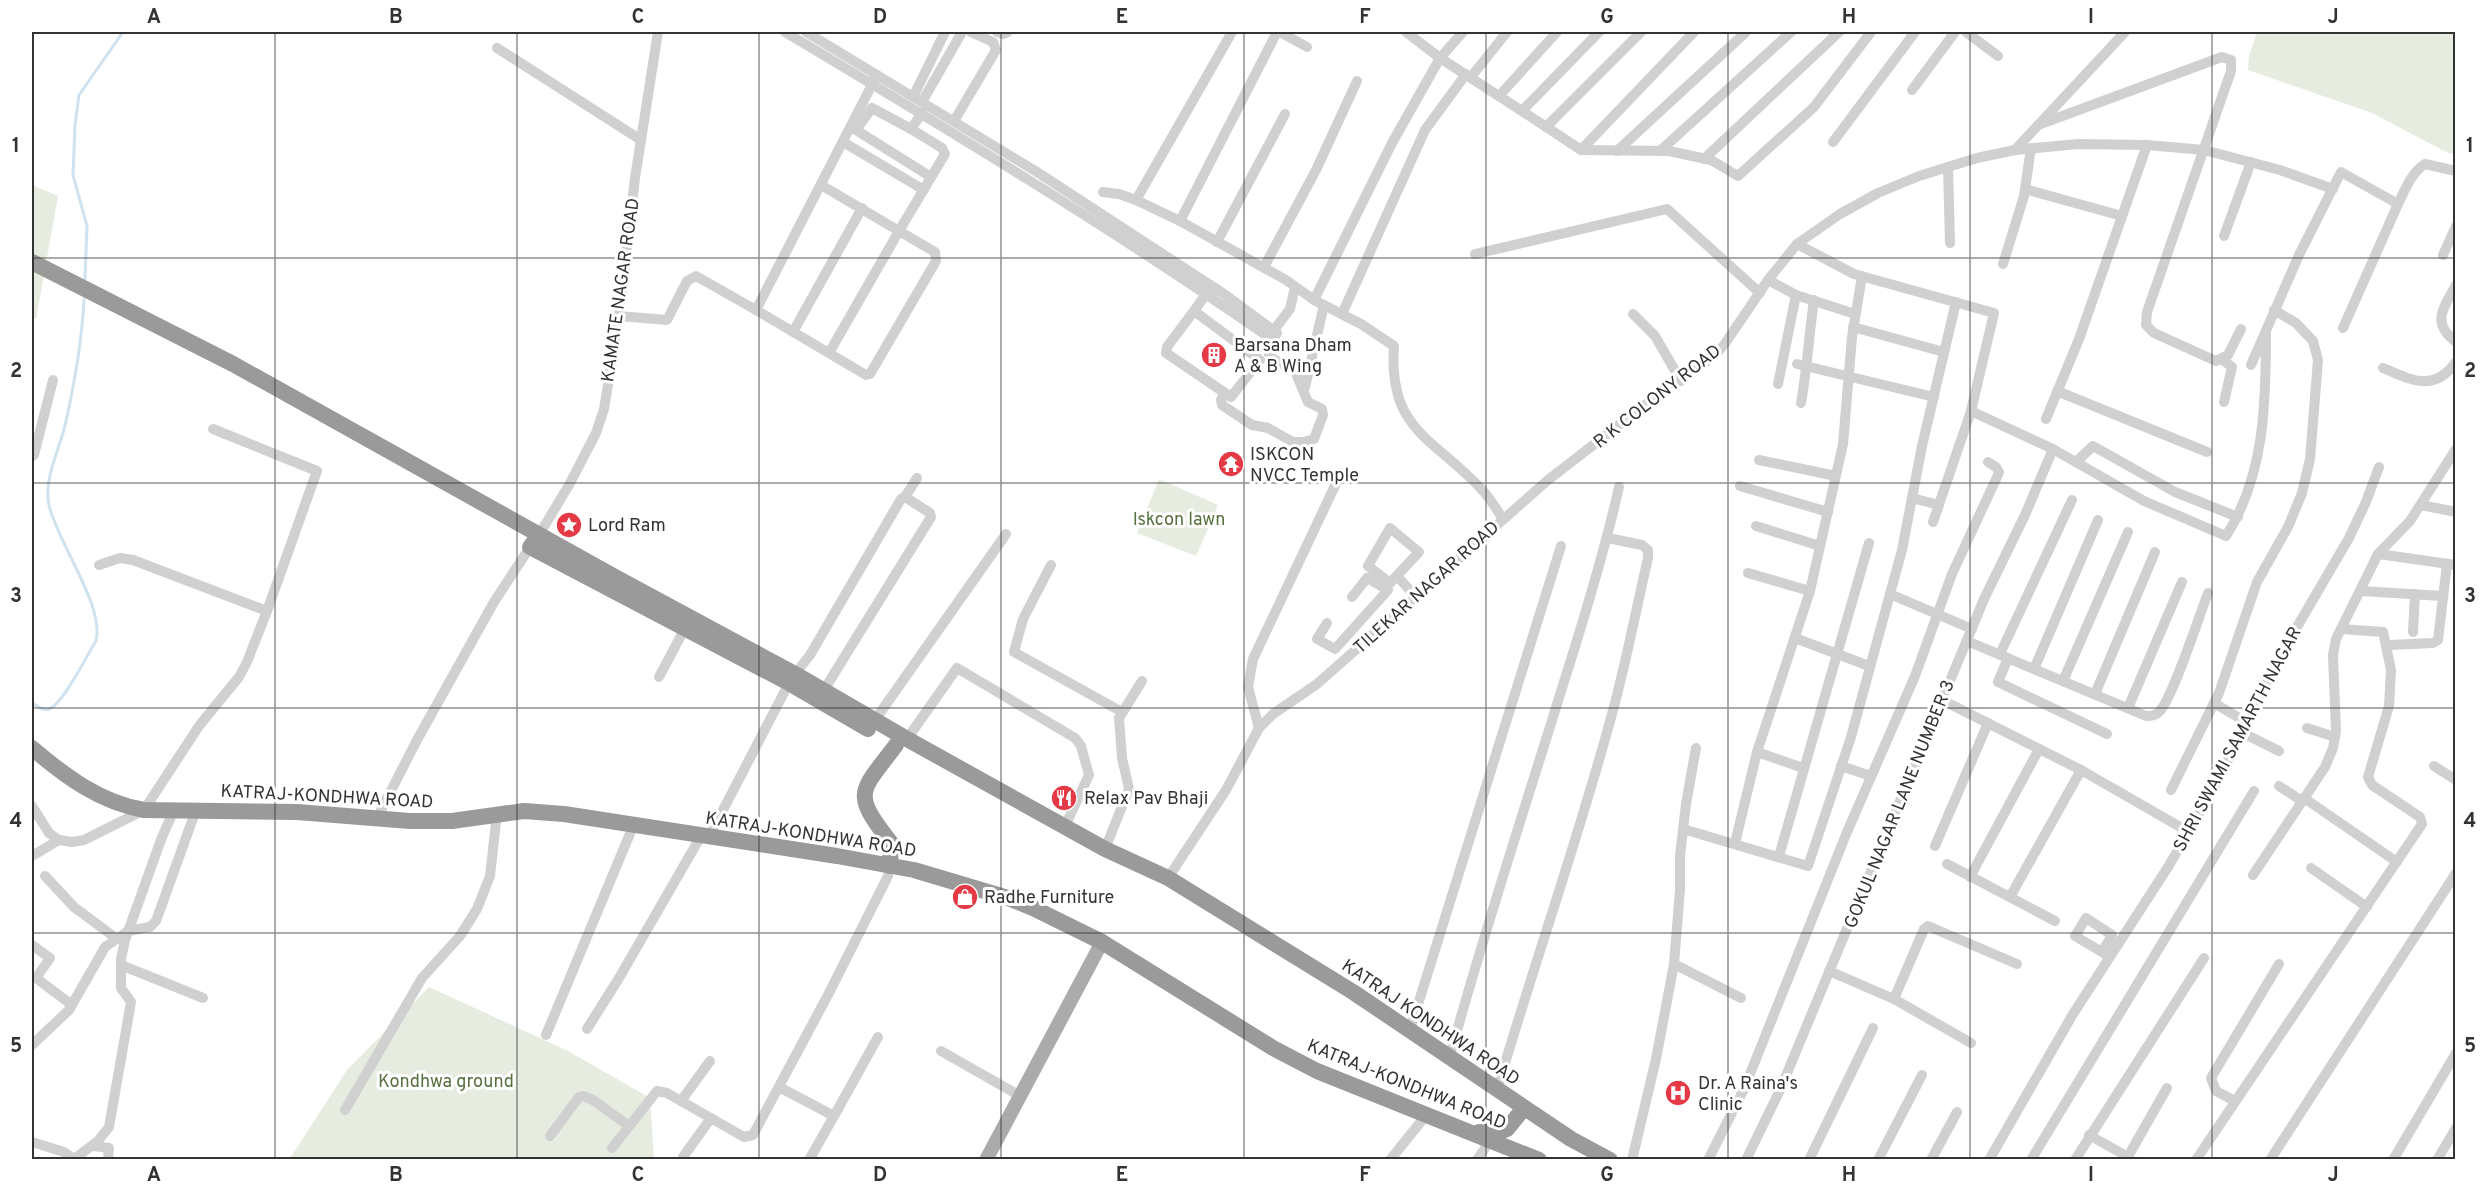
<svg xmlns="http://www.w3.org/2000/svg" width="2487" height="1191" font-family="Overpass,sans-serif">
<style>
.green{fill:#e6ecdf}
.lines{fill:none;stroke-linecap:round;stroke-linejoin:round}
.stream{stroke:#cfe2ee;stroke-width:3}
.minor{stroke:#d0d0d0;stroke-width:10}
.major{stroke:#ababab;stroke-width:14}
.highway{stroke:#9a9a9a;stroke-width:16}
.grid{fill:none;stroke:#333;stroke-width:1.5;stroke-opacity:0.55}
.labels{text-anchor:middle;stroke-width:6;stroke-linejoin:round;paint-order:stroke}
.street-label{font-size:18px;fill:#333;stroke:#fff}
.poi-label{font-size:18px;fill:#333;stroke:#fff;text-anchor:start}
.park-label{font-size:18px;fill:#56703f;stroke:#fff}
.neatline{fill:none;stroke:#333;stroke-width:2}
.grid-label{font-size:20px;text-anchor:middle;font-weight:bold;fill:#333}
</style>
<rect width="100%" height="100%" fill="#fff"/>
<g class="green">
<polygon points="2257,32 2455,32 2455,154 2448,153 2372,113 2248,70 2249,56"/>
<polygon points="32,185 58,196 36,319 32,317"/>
<polygon points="1159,479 1218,505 1196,556 1137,533"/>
<polygon points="429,987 568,1051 650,1098 654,1159 289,1160 347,1070"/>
</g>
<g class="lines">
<g class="stream">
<polyline points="85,279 87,226 73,175 75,125 79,95 123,32"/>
<path d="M32 703C37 706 43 711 49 709 63 704 87 655 96 641 105 606 57 542 49 505 43 478 61 447 66 421 75 381 82 339 84 299"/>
</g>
<g class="minor">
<path d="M785 32C949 130 1113 229 1270 338L1273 340 1277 333 1224 294 1037 172 806 32"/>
<polyline points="997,32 1003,34 1008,32"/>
<polyline points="1280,32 1307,47"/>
<polyline points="1406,32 1440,58 1522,111 1599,32"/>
<polyline points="1966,32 1998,56"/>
<polyline points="497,48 641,140"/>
<polyline points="1471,77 1507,32"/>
<polyline points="1912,90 1955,32"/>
<polyline points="1499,96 1557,32"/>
<polyline points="913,97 945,32"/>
<polyline points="922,102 962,32"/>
<polyline points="1522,111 1581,150 1669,151 1711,160 1738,176 1814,107 1871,32"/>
<polyline points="954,121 996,50 993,42 971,32"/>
<polyline points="2038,125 2222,57 2231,60 2231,71 2147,312 2146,325 2154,333 2216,361 2228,355 2241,329"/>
<polyline points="1546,127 1641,32"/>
<polyline points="911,129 872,108 856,130 931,177"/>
<polyline points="843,142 924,190"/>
<polyline points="1833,142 1915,32"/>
<polyline points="1581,150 1694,32"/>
<polyline points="2015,150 2125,32"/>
<polyline points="1617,151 1746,32"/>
<polyline points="1660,151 1791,32"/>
<polyline points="1704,159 1839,32"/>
<polyline points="1948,167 1950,243"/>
<polyline points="821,185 899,231 945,154 942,148 911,129 922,113"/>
<polyline points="2025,189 2122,216"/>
<path d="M1103 192 1119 194 1136 200 1180 221 1286 280 1314 300 1361 324 1394 346C1388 433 1436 438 1484 492 1491 500 1497 510 1503 519"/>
<polyline points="1136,200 1232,32"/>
<polyline points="1180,221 1277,32"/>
<polyline points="2224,236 2251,162"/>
<polyline points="1217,242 1285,114"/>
<path d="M1797 244 1854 274 1994 313 1971 411 2053 449 2144 501 2226 536C2265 476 2266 401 2266 332"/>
<polyline points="1475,254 1667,209 1760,293"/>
<polyline points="2443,255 2456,226"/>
<polyline points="2003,264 2024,196 2031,148"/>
<polyline points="1264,267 1316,170 1357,81"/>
<polyline points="1768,280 1796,295 1778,384"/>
<path d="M2456 285C2444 308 2430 322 2456 342"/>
<polyline points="1796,295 1855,314"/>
<polyline points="1314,300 1392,143 1440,58 1463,32"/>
<polyline points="756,310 866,375 870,374 936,261 935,252 899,231 829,353"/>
<polyline points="1194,311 1167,347 1166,353 1231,397 1260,360 1194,311 1209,290"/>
<polyline points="1342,314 1425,130 1466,74"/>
<polyline points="1633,314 1655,336 1681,381"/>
<polyline points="619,316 667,320 687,281 696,276 756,310 875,79"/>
<polyline points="1853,327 1944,352"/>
<polyline points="2343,328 2398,204"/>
<polyline points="1274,330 1290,309 1295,287"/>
<polyline points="793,332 862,208"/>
<polyline points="2223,360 2232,367 2224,402"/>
<polyline points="1797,364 1934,397"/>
<path d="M2251 365 2299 255 2341 172 2398 204C2405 190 2411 173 2425 164L2456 171"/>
<path d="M2383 368C2411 380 2434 393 2456 362"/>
<polyline points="1305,387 1324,305"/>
<polyline points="2057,391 2207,452"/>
<polyline points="1224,393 1221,400 1222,405 1252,425 1268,428 1293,442 1303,442 1314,439 1323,415 1322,409 1308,402 1295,371 1272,358 1269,354 1270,338"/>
<path d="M1801 403C1807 369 1809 335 1814 300"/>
<polyline points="2046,419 2079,339 2147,145"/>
<polyline points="213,429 317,471 267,611"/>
<polyline points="32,456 34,455 53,380"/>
<polyline points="1759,460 1836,476"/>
<polyline points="2076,462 2093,446 2175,492 2238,517"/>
<polyline points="1740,486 1828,512"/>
<polyline points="905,497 917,478"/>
<polyline points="1912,498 1939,505"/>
<polyline points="2421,505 2456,512"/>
<polyline points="1933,522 1971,411"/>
<polyline points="1756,526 1820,546"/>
<polygon points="1390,528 1419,552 1390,583 1368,566"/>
<polyline points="539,535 569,485 596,433 604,409 618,324 635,178 658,32"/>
<polyline points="2378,554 2456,565"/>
<polyline points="1051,565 1023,619 1014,652 1122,712"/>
<polyline points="1748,573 1810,591"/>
<polyline points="1397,576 1416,597"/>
<polyline points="2361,591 2442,596"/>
<polyline points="1890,594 1972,629"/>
<polyline points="1327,623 1317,639 1335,649 1388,590 1367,578 1352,597"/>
<polyline points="2341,629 2383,632 2387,651"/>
<polyline points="2413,632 2415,594"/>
<polyline points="1795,638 1869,666"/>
<path d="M1967 641 2146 716C2151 716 2155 716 2159 712 2173 698 2199 616 2208 593"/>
<polyline points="2000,654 2072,500"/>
<polyline points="2008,658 1998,682 2107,734"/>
<polyline points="2034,669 2098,520"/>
<polyline points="795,674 810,655 901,499 905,497 930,513 931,517 824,690"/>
<polyline points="659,677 685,628"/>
<polyline points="2063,681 2128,532"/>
<polyline points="2095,694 2155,552"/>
<polyline points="1942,700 2081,770 2189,832"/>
<polyline points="2214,703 2246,722"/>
<polyline points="2128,708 2182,582"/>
<polyline points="875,720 1006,534"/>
<polyline points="1259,728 1248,687 1253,659 1341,473"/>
<polyline points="2307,728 2335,737"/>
<polyline points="2241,732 2279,751"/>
<polyline points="907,739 957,668 1075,738 1081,746 1089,775 1065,826"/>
<polyline points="1757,752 1803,768"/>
<polyline points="1841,766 1871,776"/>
<polyline points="2434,766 2456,780"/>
<polyline points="2279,786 2302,801"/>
<polyline points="2171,790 2219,693 2257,582 2288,527 2302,493 2310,459 2318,360 2313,341 2296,323 2274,310"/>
<polyline points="2304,798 2397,862"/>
<polyline points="32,806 49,833 59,840 72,842 84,840 144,810 199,726 239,677 247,662 267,611 133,560 120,558 99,565"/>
<polyline points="377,818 417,740 494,602 530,547"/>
<polyline points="1683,829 1808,866 1851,737 1902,550 1922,446 1956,302"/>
<polyline points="709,837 789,683"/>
<polyline points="1735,843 1757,752 1810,591 1843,444 1852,337 1862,276"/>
<polyline points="1935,846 1988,723"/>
<polyline points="1105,849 1129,789 1122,758 1119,718 1142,681"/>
<polyline points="32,856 59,840"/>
<polyline points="1779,856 1869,543"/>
<polyline points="1947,864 2055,921"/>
<polyline points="2311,868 2367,907"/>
<polyline points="2253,875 2325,767 2333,748 2336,731 2333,655 2336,639 2378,554 2410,521 2456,449"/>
<polyline points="45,876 74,907 117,939"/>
<polyline points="1970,877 2039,749"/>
<polyline points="1168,878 1226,790 1259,728 1273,714 1317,684 1548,480 1650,401 1714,356 1724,345 1768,280 1797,244 1840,214 1878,193 1919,176 1977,158 2015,150 2078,144 2147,145 2204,150 2280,170 2333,189"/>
<polyline points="2010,897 2081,770"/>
<polyline points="32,945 50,958 36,978 72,1005"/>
<polyline points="2102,952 2112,935 2086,918 2075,936 2102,952 2109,957"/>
<polyline points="1674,964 1741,998"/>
<polyline points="121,965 203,998"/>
<polyline points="1829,971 1894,999 1971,1043"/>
<polyline points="1894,999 1924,929 1928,926 2017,964"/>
<polyline points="587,1029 619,978 701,836"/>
<polyline points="1410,1030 1561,546"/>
<polyline points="546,1035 634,824"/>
<polyline points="32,1045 69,1010 105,947 128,931 150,927 156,921 196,810"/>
<polyline points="941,1051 1020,1096"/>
<path d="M1450 1056C1484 931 1525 808 1563 685 1584 619 1604 554 1619 487"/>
<polyline points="779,1087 834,1116 878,1037"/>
<path d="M1497 1090C1534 964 1578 840 1612 714 1626 663 1636 610 1648 558V550L1642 545 1608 538"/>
<polyline points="681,1101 710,1061"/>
<polyline points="2235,1101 2216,1091 2211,1078 2279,964"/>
<polyline points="345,1110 422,978 460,936 477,909 490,876 497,813"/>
<polyline points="2089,1135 2128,1157"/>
<polyline points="550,1136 579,1097 583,1096 593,1100 629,1126"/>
<polyline points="32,1142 64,1152 74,1159"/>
<polyline points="93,1146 109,1148 108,1160"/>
<polyline points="612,1148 657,1091 667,1093 744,1137 753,1135 829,993 888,876 890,866"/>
<polyline points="683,1157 711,1118"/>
<polyline points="74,1159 98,1141 109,1127 131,1002 121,988 121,959 125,940 162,837 174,810"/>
<polyline points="809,1160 834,1116"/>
<polyline points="1390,1160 1427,1114"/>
<polyline points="1477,1160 1491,1139"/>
<polyline points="1632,1160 1656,1059 1674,964 1680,890 1680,856 1686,804 1696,748"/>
<polyline points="1708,1160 1744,1089 1847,832 1915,676 1952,574 1997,477 1999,472 1996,467 1988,462"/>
<polyline points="1746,1160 1780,1090 1984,599 2025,515 2053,449"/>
<polyline points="1809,1160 1873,1028"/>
<polyline points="1878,1160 1922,1075"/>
<polyline points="1931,1160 1957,1112"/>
<polyline points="1989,1160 2073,1014 2168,867 2213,790 2280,656 2349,538 2366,502 2379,467"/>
<polyline points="2031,1160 2254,791"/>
<polyline points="2075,1160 2204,958"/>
<polyline points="2126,1160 2167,1088"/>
<polyline points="2196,1160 2422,824 2420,817 2372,785 2368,777 2389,706 2391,670 2387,651 2389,645 2433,643 2438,640 2447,564"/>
<polyline points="2270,1160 2456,873"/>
<polyline points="2393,1160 2456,1053"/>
<polyline points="2437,1160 2456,1128"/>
</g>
<polyline class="major" points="986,1160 1102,942"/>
<g class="highway">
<polyline points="32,262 233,364 615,577 795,674 907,739 1105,849 1168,878 1353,992 1571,1139 1610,1160"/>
<polyline points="539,535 530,547 789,683 868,729"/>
<path d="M32 748C65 776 99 802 144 810L297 812 410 821H452L524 811 564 814 837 856 914 870 1008 898 1033 908 1102 942 1273 1048 1317 1071 1539 1160"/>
<path d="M890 866 891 843C851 792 860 793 896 745"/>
<polyline points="1479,1132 1499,1132 1507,1129 1524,1108"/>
</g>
</g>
<path class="grid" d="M275 32V1160M517 32V1160M759 32V1160M1001 32V1160M1244 32V1160M1486 32V1160M1728 32V1160M1970 32V1160M2212 32V1160M32 258H2456M32 483H2456M32 708H2456M32 933H2456"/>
<defs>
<g id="building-disc" transform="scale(1.35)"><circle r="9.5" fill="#e63946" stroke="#fff"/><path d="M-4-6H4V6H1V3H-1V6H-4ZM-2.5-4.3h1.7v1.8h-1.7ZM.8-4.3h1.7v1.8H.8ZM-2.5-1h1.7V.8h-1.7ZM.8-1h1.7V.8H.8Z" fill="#fff"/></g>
<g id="temple-disc" transform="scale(1.35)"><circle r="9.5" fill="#e63946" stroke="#fff"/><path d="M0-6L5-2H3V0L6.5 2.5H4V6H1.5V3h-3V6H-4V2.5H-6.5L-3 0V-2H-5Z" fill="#fff"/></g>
<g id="sight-disc" transform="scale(1.35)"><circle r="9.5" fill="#e63946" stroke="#fff"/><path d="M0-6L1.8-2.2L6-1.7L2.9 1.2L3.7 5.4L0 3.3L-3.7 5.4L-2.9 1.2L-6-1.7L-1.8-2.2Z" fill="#fff"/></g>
<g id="restaurant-disc" transform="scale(1.35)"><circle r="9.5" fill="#e63946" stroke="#fff"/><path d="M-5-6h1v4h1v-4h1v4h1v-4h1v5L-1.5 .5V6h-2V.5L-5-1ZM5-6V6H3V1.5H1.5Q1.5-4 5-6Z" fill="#fff"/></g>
<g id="shop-disc" transform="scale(1.35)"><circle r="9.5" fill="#e63946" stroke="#fff"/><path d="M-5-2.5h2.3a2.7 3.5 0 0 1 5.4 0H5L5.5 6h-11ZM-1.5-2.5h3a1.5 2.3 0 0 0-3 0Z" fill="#fff"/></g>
<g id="hospital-disc" transform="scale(1.35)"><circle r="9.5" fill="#e63946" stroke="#fff"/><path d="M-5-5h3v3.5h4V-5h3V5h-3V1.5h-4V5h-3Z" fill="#fff"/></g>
</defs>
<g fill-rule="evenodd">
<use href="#building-disc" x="1214" y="355"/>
<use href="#temple-disc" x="1231" y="464"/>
<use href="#sight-disc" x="569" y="525"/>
<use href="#restaurant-disc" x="1064" y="798"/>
<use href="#shop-disc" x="965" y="897"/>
<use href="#hospital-disc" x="1678" y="1093"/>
</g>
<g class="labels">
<g class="street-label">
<text transform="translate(620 290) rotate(-82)" y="6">KAMATE NAGAR ROAD</text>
<text transform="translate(1657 396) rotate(-38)" y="6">R K COLONY ROAD</text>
<text transform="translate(1426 587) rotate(-42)" y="6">TILEKAR NAGAR ROAD</text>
<text transform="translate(2237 739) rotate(-62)" y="6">SHRI SWAMI SAMARTH NAGAR</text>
<text transform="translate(327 796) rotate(3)" y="6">KATRAJ-KONDHWA ROAD</text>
<text transform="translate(1899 804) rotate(-68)" y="6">GOKUL NAGAR LANE NUMBER 3</text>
<text transform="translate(811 834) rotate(9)" y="6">KATRAJ-KONDHWA ROAD</text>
<text transform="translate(1431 1022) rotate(34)" y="6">KATRAJ KONDHWA ROAD</text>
<text transform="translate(1407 1084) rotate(22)" y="6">KATRAJ-KONDHWA ROAD</text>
</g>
<g class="poi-label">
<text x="1234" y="351">Barsana Dham<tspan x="1234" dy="21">A &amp; B Wing</tspan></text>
<text x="1250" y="460">ISKCON<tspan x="1250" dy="21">NVCC Temple</tspan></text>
<text x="588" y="531">Lord Ram</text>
<text x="1084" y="804">Relax Pav Bhaji</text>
<text x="984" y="903">Radhe Furniture</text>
<text x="1698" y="1089">Dr. A Raina's<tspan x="1698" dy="21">Clinic</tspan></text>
</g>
<g class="park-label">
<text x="1179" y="525">Iskcon lawn</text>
<text x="446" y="1087">Kondhwa ground</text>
</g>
</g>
<rect width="2487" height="1191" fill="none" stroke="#ffffff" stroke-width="66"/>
<rect x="33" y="33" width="2421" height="1125" class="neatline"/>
<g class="grid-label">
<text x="154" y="23">A</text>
<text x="396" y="23">B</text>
<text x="638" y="23">C</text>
<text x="880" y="23">D</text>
<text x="1122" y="23">E</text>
<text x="1365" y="23">F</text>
<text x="1607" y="23">G</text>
<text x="1849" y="23">H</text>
<text x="2091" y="23">I</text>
<text x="2333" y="23">J</text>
<text x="16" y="152">1</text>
<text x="2470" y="152">1</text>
<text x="16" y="377">2</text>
<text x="2470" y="377">2</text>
<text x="16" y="602">3</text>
<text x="2470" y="602">3</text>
<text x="16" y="827">4</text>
<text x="2470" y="827">4</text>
<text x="16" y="1052">5</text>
<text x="2470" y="1052">5</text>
<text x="154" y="1181">A</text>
<text x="396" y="1181">B</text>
<text x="638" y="1181">C</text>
<text x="880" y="1181">D</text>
<text x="1122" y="1181">E</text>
<text x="1365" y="1181">F</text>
<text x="1607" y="1181">G</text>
<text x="1849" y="1181">H</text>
<text x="2091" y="1181">I</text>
<text x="2333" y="1181">J</text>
</g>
</svg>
